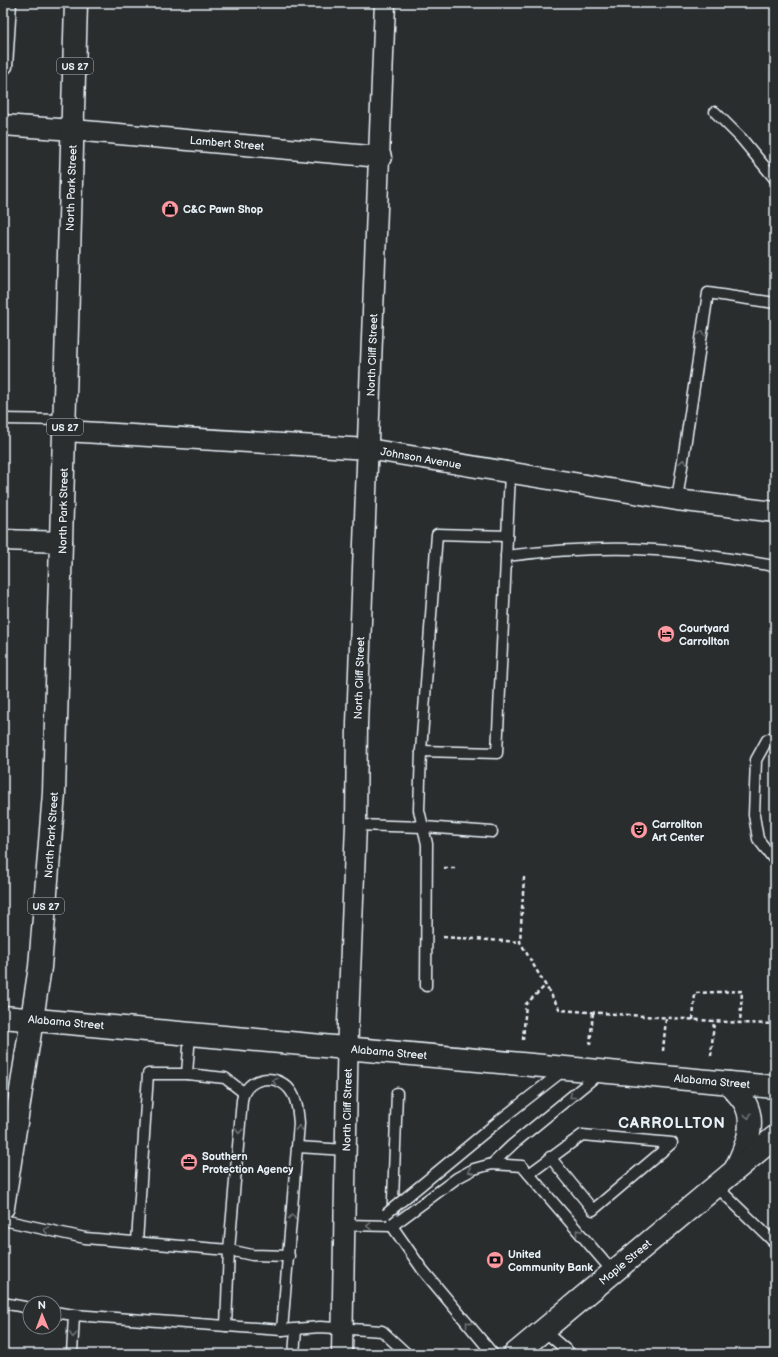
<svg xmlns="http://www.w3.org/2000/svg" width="778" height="1357" font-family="'Balsamiq Sans',sans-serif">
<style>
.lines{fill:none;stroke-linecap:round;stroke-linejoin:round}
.service-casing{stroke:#e8f1f8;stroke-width:13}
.minor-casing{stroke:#e8f1f8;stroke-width:23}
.secondary-casing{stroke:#e8f1f8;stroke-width:25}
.primary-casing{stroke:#e8f1f8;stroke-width:25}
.path{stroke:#e8f1f8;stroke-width:2.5;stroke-dasharray:4 3;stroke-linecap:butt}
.service{stroke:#2a2d2e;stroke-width:10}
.minor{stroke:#2a2d2e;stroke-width:20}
.secondary{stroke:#2a2d2e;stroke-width:22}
.primary{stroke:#2a2d2e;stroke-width:22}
.service-bridge-casing{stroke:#e8f1f8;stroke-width:13;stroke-linecap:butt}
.service-bridge{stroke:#2a2d2e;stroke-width:10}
.oneway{stroke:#6c7275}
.labels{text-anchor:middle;stroke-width:3;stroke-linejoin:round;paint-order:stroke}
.shield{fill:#2a2d2e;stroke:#afb6bb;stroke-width:1}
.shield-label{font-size:10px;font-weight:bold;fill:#e8f1f8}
.street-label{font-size:11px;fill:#e8f1f8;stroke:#2a2d2e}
.poi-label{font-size:11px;font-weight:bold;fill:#e8f1f8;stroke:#2a2d2e;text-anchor:start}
.district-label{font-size:15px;font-weight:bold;letter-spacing:1px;fill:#e8f1f8;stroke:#2a2d2e}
</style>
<rect width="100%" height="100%" fill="#2a2d2e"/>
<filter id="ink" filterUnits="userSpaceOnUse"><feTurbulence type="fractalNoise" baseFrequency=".025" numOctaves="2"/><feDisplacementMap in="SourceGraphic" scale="8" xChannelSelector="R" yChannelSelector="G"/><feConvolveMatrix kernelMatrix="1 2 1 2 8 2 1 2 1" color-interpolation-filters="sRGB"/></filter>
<g filter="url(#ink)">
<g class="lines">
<g class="service-casing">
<g id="service">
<polyline points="3,71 7,67 11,3"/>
<polyline points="715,112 741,138 775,179"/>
<polyline points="3,419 65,420"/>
<polyline points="677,500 708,293 775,303"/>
<path d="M506 556C556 550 605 547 655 550 695 552 735 560 775 566"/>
<polyline points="775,736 767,740 756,760 754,815 758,839 772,857 775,858"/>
<polyline points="421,751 437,534 507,536"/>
<polyline points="356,825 424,827 492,832"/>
<polyline points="426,986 427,844 419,810 421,751 497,753 510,473"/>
<polyline points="187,1074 190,1034"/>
<polyline points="397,1093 392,1226 422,1269 493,1354"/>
<polyline points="500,1120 564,1070"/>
<polyline points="298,1147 346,1150"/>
<polyline points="492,1164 512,1145 600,1073"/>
<polyline points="529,1174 582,1135 672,1143 593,1210 550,1157"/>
<polyline points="716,1186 775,1243"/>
<polyline points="3,1220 85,1238 229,1250 252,1255 289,1256"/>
<polyline points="345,1225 392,1226 457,1178 474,1169 492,1164 522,1166 613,1272"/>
<polyline points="137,1242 148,1074 187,1074 225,1078 243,1092"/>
<polyline points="3,1303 30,1308"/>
<polyline points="54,1312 74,1315 282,1330 320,1327 382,1331 407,1354"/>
<path d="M226 1326 229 1250 242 1100C246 1077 276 1072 290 1090 297 1099 298 1112 299 1123L282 1330"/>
<polyline points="543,1330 571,1354"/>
<polyline points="72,1354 74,1315"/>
<polyline points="294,1354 296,1330"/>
</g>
</g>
<g class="minor-casing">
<g id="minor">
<polyline points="3,125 73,130 381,157"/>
<polyline points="65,431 368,449 677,500 775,512"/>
<polyline points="3,540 62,542"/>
<polyline points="342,1354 348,1022 356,825 357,724 385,3"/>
</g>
</g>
<g class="secondary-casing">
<g id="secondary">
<polyline points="3,1017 775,1087"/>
<path d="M729 1083C734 1090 742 1097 746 1105 756 1126 745 1149 736 1168"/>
<polyline points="515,1354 775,1137"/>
</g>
</g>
<g class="primary-casing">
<polyline id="primary" points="3,1207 40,967 54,793 76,3"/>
</g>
<g class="path">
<polyline points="444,868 458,868"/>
<polyline points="524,877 520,942 560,1010 740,1023 775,1024"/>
<polyline points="443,937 520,942"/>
<polyline points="693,1020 695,993 742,991 740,1023"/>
<polyline points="523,1040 526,1004 546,985"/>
<polyline points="590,1045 593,1012"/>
<polyline points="663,1051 666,1018"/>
<polyline points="711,1056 714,1021"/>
</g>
<use href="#service" class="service"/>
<use href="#minor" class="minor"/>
<use href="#secondary" class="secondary"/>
<use href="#primary" class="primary"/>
<g class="service-bridge-casing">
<polyline id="service-bridge" points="386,1214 500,1120"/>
</g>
<use href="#service-bridge" class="service-bridge"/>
</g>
<defs><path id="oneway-chevron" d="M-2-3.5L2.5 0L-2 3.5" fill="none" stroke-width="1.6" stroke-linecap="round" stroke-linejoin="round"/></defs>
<g class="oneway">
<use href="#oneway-chevron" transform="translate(702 333) rotate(-81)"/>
<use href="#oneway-chevron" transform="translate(683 462) rotate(-81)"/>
<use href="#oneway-chevron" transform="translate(275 1081) rotate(-163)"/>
<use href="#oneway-chevron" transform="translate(572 1096) rotate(141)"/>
<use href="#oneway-chevron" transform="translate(748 1116) rotate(77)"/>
<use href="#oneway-chevron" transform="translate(299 1128) rotate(-89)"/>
<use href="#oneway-chevron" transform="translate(239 1131) rotate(95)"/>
<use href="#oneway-chevron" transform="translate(470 1171) rotate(155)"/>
<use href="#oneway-chevron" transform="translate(292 1217) rotate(-85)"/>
<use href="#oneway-chevron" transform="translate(369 1226) rotate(-179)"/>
<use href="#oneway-chevron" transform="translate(46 1230) rotate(-168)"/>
<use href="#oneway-chevron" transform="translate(578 1232) rotate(-131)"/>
<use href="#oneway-chevron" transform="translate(468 1324) rotate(-130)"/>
<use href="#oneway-chevron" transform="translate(73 1335) rotate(93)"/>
</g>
</g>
<defs>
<g id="shop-disc" transform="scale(0.9)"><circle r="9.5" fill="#ff9aa2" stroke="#2a2d2e"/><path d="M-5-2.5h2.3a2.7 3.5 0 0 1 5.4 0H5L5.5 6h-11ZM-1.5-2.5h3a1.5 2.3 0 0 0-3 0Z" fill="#111"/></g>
<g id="hotel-disc" transform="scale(0.9)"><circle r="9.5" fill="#ff9aa2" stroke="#2a2d2e"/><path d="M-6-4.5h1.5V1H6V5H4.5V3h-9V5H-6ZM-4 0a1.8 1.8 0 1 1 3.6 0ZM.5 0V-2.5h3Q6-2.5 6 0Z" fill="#111"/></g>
<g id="theatre-disc" transform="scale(0.9)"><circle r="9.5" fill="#ff9aa2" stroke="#2a2d2e"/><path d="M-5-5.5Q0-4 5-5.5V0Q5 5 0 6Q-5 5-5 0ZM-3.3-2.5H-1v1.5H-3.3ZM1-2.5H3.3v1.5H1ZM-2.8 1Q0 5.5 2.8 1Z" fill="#111"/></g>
<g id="office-disc" transform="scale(0.9)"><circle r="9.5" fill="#ff9aa2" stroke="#2a2d2e"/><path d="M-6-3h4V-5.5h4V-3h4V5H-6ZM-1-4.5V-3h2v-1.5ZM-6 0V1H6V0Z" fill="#111"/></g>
<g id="bank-disc" transform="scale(0.9)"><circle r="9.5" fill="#ff9aa2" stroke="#2a2d2e"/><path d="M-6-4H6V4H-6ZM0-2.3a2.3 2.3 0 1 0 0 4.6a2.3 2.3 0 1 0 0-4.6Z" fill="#111"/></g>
</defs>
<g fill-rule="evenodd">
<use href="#shop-disc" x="170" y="209"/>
<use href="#hotel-disc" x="666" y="634"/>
<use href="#theatre-disc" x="639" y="830"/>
<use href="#office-disc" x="189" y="1162"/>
<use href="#bank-disc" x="495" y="1260"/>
</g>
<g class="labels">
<g class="shield">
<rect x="57" y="58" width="36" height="16" rx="3"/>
<rect x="47" y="419" width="36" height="16" rx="3"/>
<rect x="28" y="898" width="36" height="16" rx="3"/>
</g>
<g class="shield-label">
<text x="75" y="70">US 27</text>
<text x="65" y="431">US 27</text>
<text x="46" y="910">US 27</text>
</g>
<g class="street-label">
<text transform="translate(227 143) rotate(5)" y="4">Lambert Street</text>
<text transform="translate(71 188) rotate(-88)" y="4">North Park Street</text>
<text transform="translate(372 355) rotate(-88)" y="4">North Cliff Street</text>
<text transform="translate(421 458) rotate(10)" y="4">Johnson Avenue</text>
<text transform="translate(63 511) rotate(-89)" y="4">North Park Street</text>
<text transform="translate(359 678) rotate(-88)" y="4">North Cliff Street</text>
<text transform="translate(51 835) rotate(-86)" y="4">North Park Street</text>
<text transform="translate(66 1022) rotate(5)" y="4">Alabama Street</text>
<text transform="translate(389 1052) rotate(5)" y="4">Alabama Street</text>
<text transform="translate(712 1081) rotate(5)" y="4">Alabama Street</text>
<text transform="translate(347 1110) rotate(-89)" y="4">North Cliff Street</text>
<text transform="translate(625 1262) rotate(-40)" y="4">Maple Street</text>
</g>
<g class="poi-label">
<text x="183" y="213">C&amp;C Pawn Shop</text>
<text x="679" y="632">Courtyard<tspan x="679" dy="13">Carrollton</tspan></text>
<text x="652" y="828">Carrollton<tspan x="652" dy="13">Art Center</tspan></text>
<text x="202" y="1160">Southern<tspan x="202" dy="13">Protection Agency</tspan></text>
<text x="508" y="1258">United<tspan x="508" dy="13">Community Bank</tspan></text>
</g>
<g class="district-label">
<text x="672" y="1128">CARROLLTON</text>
</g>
</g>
<rect width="778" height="1357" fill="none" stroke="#2a2d2e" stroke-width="16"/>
<rect x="8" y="8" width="762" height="1341" fill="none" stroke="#e8f1f8" stroke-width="1.5" filter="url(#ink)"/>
<g transform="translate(42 1315) rotate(359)"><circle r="19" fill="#2a2d2e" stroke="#767b7f"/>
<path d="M0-3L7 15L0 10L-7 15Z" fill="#ff9aa2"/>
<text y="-6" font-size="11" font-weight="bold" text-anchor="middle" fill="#e8f1f8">N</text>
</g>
</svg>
